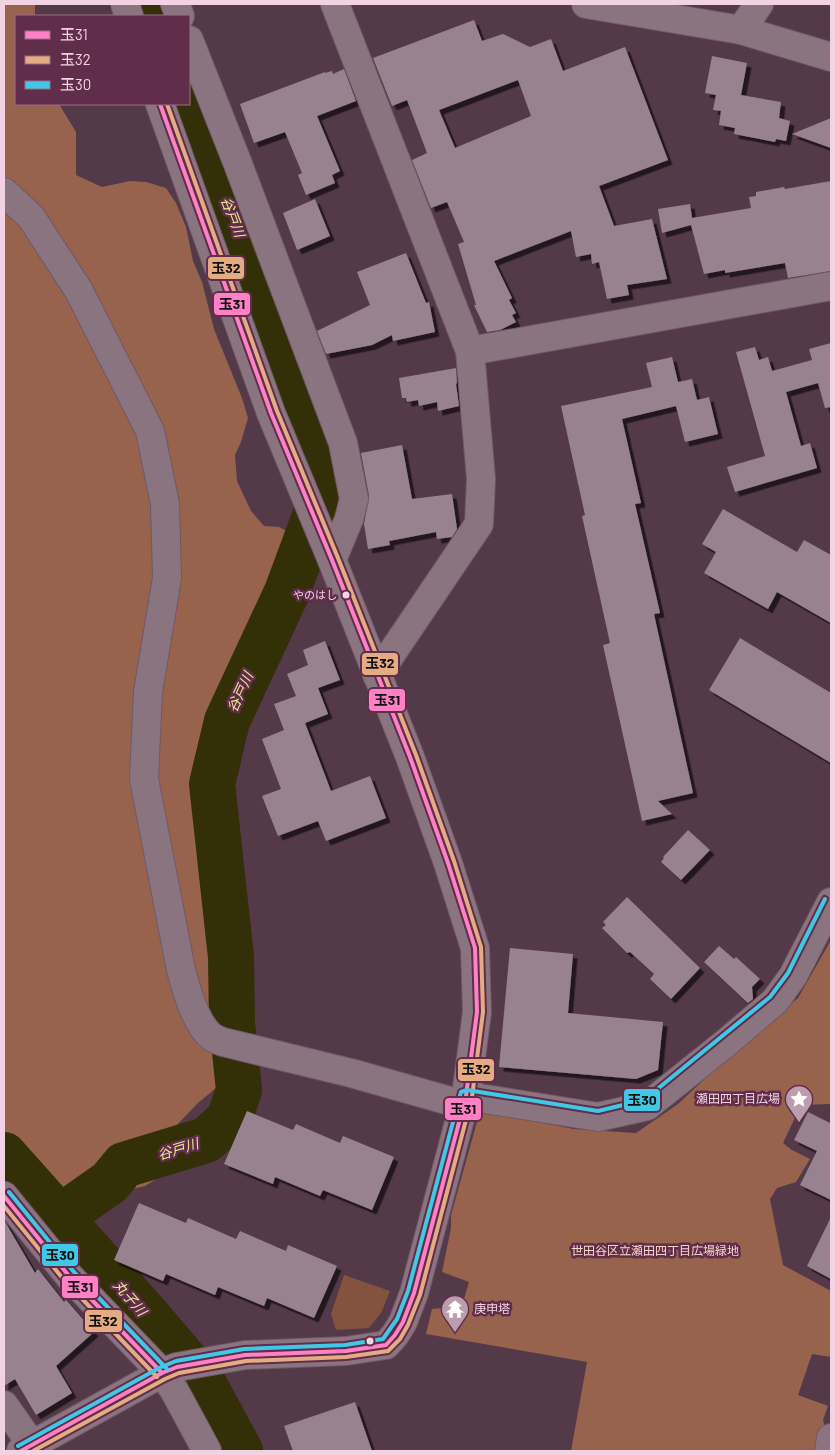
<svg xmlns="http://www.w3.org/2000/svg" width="835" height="1455" font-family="Barlow,'Noto Sans JP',sans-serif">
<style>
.green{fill:#84533f}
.forest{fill:#97634d}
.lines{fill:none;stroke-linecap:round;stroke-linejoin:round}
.river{stroke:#332f07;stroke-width:46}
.building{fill:#99828f;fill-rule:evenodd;filter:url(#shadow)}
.minor-casing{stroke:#705866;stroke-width:30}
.minor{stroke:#8a747f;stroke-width:28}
.bus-1-casing{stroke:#602d4a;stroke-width:8}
.bus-2-casing{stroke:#602d4a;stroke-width:8}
.bus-3-casing{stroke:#602d4a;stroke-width:8}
.bus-1{stroke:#ff80c5;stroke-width:4}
.bus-2{stroke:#e5ac83;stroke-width:4}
.bus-3{stroke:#40c8e6;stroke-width:4}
.bus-dot{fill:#f3d3e3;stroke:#602d4a;stroke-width:2}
.labels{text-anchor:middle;stroke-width:5;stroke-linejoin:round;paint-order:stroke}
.bus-label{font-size:11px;fill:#f3d3e3;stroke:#602d4a;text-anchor:end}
.poi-label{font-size:12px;fill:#f3d3e3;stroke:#602d4a;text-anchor:end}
.park-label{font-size:12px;fill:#f8d6c5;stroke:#602d4a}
.water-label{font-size:14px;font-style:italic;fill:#ece98f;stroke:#602d4a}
.line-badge{stroke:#602d4a;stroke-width:2}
.pale-badge-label{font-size:14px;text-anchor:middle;font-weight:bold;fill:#111}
</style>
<defs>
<filter id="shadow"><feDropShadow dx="4.5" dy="4.5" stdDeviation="0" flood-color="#0009"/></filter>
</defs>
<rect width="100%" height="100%" fill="#543949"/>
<polygon class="green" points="344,1275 390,1291 381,1313 369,1328 336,1330 331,1314"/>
<g class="forest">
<polygon points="4,4 35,4 35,16 16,16 16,104 59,104 76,132 76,175 102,187 130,181 146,182 166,188 176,203 186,227 193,261 202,282 214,329 242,398 248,418 241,442 235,455 237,481 251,511 264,526 279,527 290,533 294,544 288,566 259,621 229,668 218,705 202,795 213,938 209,956 215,1053 227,1068 216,1088 198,1103 174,1128 166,1165 158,1178 145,1186 120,1192 82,1215 51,1214 4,1160"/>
<polygon points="831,940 831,1104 801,1105 783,1143 792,1150 810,1159 796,1182 777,1188 770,1199 783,1265 831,1291 831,1357 812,1354 798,1395 828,1406 823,1420 831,1451 571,1451 587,1362 426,1334 432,1309 462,1306 469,1282 442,1272 451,1228 451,1215 480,1111 574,1129 636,1133 678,1104 746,1040 798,998"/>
</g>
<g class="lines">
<g class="river">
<polyline points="153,4 158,16"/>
<polyline points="4,1155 144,1312 201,1379 240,1451"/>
<polyline points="59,1218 110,1182 124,1165 206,1140 229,1120 239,1090 232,1023 231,957 212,784 227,721 287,592 327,484 326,464 189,99"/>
</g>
</g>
<g class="building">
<path d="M474 20 482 41 503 34 530 47 551 39 563 71 625 47 668 160 599 186 614 226 652 219 667 279 627 285 629 295 607 299 599 262 592 264 591 254 576 257 571 231 494 261 512 298 509 300 516 313 512 315 516 322 500 330 487 332 474 305H476L458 244 464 242 447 202 431 208 412 160 427 153 407 100 392 106 373 58ZM518 80 531 116 455 148 439 110Z"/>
<polygon points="712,56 747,63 741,95 781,102 779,118 790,121 786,141 776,139 775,142 734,134 735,128 719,125 721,111 713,110 716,95 705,93"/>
<polygon points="344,69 356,101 317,116 340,171 332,175 335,183 306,195 298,175 302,173 285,132 254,143 240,104 325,72 325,73 332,71 333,74"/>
<polygon points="831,118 831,148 792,134"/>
<polygon points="831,181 831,271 788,278 785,263 725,273 725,270 704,274 691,225 662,233 658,209 690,204 692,218 751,208 749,197 756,196 756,192 784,187 785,189"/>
<polygon points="315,199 330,236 297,250 283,213"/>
<polygon points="406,253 426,303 429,302 435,332 393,341 392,335 372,345 326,354 317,331 370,305 357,272"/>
<polygon points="831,343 831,407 825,408 818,383 786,392 801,446 810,443 817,468 735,492 727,467 765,456 736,352 755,347 759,360 768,357 772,371 812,360 809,349"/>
<polygon points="672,357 678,382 692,379 697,400 709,397 718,434 685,442 676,406 622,419 641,503 635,504 660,613 654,614 693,793 658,801 672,814 642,821 603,645 610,643 582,516 585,515 561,406 652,387 646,363"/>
<polygon points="456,368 457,383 456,384 459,406 438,411 437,402 419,406 418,400 407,402 406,398 402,398 399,378"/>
<polygon points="402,445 412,499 452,494 457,529 452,537 437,539 436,532 389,541 390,545 368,549 364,524 369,496 361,453"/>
<polygon points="723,509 797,552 804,540 831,555 831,623 777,592 768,609 704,573 716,552 702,544"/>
<polygon points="740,638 831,693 831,763 709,690"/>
<polygon points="325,641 340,680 318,688 328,714 305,723 331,791 370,776 386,818 326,841 318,821 278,836 262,796 281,789 262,739 284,730 274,704 296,696 287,674 308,665 303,650"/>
<polygon points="688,830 710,850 681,880 661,862 664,858 663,857"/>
<polygon points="627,897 700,968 671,999 650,979 654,974 630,952 627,953 602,928 606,925 603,922"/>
<polygon points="719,946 734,959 736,957 760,979 752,987 753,999 748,1003 704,962"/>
<polygon points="510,948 573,954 568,1013 663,1022 658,1070 636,1079 499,1067"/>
<polygon points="247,1111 293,1130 296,1124 340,1143 343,1136 394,1157 372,1210 323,1190 320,1196 275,1177 273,1184 224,1164"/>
<polygon points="808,1112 830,1123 831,1121 831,1200 800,1185 817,1151 794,1140"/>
<polygon points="139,1203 186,1223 188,1218 236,1239 240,1231 286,1251 288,1245 337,1266 314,1318 267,1298 264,1306 218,1287 215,1295 166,1274 163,1281 114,1260"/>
<polygon points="831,1217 831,1279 807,1266"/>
<polygon points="4,1220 35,1273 38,1269 64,1302 66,1300 94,1332 56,1366 72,1393 36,1415 15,1379 4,1386"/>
<polygon points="355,1402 372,1451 293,1451 284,1426"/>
</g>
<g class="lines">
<g class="minor-casing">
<g id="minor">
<polyline points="125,4 129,16"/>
<polyline points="175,4 180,16"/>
<polyline points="335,4 470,351 481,479 479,524 377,675"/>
<polyline points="586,4 741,30 831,57"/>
<polyline points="741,30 759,4"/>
<polyline points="189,40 238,164 343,443 354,499 349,519 332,560"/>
<path d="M4 192 31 217 79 291 150 431 165 504 167 578 148 692 144 779 181 970C186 989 196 1025 212 1037 215 1039 220 1041 223 1042L351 1073 464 1105"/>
<polyline points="470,351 831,286"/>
<polyline points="466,1096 598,1117 647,1106 727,1042 775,1001 793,976 831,902"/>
<polyline points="4,1196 69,1276 162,1373 174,1390 207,1451"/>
<polyline points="4,1405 32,1445"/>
<polyline points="21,1451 162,1373 177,1367 245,1355 346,1351 386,1345 395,1335 403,1322 414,1293 466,1096 477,1012 475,948 448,863 410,757 332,560 271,413 160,104"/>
<polyline points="829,1451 831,1438"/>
</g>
</g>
<use href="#minor" class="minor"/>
<g class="bus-1-casing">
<g id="bus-1">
<polyline points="4,1196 69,1276 162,1373"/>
<polyline points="21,1451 162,1373 177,1367 245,1355 346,1351 386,1345 395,1335 403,1322 414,1293 466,1096 477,1012 475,948 448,863 410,757 332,560 271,413 160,104"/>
</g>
</g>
<g class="bus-2-casing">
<g id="bus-2">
<polyline points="4,1206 64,1280 157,1377"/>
<polyline points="33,1451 165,1379 179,1373 246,1361 346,1357 388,1351 400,1339 408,1325 420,1295 472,1097 483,1012 481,947 454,861 416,755 338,558 277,411 167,104"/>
</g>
</g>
<g class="bus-3-casing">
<g id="bus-3">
<polyline points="9,1192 74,1272 167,1369"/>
<polyline points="18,1446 159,1368 176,1361 244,1349 345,1345 383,1339 397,1319 408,1291 461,1092 467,1090 598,1111 644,1100 770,997 788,973 825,899"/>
</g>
</g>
<use href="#bus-1" class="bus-1"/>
<use href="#bus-2" class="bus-2"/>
<use href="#bus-3" class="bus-3"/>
</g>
<defs>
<g id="sight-pin" transform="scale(1.4375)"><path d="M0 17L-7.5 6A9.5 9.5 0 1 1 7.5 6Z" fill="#bb9dad" stroke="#602d4a"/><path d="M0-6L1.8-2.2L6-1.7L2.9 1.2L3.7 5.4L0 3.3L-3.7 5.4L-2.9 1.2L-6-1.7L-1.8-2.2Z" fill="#fff"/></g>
<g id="temple-pin" transform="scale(1.4375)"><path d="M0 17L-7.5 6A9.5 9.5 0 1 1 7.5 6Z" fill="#bb9dad" stroke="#602d4a"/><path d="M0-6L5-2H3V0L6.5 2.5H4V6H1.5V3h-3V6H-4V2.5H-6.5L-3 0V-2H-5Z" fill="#fff"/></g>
</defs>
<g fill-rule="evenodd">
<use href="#sight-pin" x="799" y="1099"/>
<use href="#temple-pin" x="455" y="1309"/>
</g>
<g class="bus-dot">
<circle cx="346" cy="595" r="4.5"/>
<circle cx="370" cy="1341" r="4.5"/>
</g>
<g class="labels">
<g class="bus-label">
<text x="337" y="599">やのはし</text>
</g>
<g class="poi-label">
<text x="780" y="1103">瀬田四丁目広場</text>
<text x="474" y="1313" text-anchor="start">庚申塔</text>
</g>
<g class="park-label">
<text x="655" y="1255">世田谷区立瀬田四丁目広場緑地</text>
</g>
<g class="water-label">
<text transform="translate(233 217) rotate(69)" y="5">谷戸川</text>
<text transform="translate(240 692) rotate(-65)" y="5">谷戸川</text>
<text transform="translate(178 1149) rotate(-17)" y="5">谷戸川</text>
<text transform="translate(130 1298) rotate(49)" y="5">丸子川</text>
</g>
</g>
<g class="line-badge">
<rect x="207" y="256" width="38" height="24" rx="5" fill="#e5ac83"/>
<rect x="213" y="292" width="38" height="24" rx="5" fill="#ff80c5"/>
<rect x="361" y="652" width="38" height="24" rx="5" fill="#e5ac83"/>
<rect x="368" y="688" width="38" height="24" rx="5" fill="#ff80c5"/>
<rect x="457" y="1058" width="38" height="24" rx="5" fill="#e5ac83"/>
<rect x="623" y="1088" width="38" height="24" rx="5" fill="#40c8e6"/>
<rect x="444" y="1097" width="38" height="24" rx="5" fill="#ff80c5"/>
<rect x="41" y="1243" width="38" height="24" rx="5" fill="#40c8e6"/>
<rect x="61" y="1275" width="38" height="24" rx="5" fill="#ff80c5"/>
<rect x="84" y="1309" width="39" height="24" rx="5" fill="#e5ac83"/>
</g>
<g class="pale-badge-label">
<text x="226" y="273">玉32</text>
<text x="232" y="309">玉31</text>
<text x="380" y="668">玉32</text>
<text x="387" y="705">玉31</text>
<text x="476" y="1074">玉32</text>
<text x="642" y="1105">玉30</text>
<text x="463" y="1114">玉31</text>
<text x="60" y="1260">玉30</text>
<text x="80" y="1292">玉31</text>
<text x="103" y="1326">玉32</text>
</g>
<rect width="835" height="1455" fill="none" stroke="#f3d3e3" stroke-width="10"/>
<rect x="15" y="15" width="175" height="90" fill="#602d4a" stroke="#9b6f87"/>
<rect x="25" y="31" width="25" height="8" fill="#ff80c5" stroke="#9b6f87"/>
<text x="60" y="40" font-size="15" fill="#f3d3e3">玉31</text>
<rect x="25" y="56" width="25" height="8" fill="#e5ac83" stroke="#9b6f87"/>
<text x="60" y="65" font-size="15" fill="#f3d3e3">玉32</text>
<rect x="25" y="81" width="25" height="8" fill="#40c8e6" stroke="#9b6f87"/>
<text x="60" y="90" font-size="15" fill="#f3d3e3">玉30</text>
</svg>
